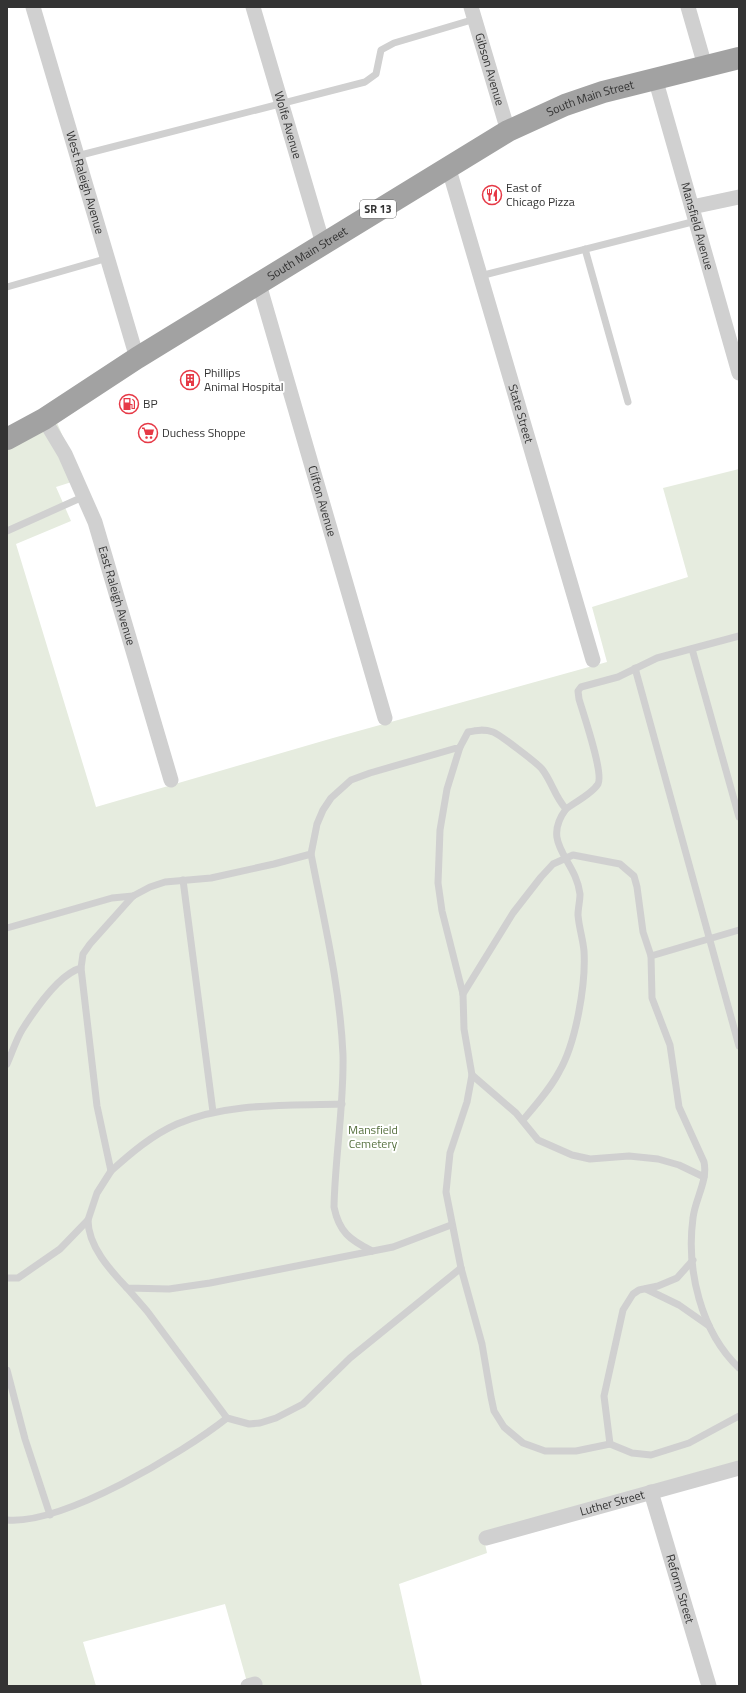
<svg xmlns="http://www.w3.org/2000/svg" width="746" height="1693" font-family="'Titillium Web',sans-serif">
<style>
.green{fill:#e6ecdf}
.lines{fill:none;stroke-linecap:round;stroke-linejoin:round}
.service{stroke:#d0d0d0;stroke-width:7}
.minor{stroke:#d0d0d0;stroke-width:15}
.trunk{stroke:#a2a2a2;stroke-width:22}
.labels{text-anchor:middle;stroke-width:4;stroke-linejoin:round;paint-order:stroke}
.shield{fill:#fff;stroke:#707070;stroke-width:1}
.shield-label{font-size:11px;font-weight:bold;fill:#333}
.street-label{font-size:12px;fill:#333;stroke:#fff}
.poi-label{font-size:12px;fill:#333;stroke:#fff;text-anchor:start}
.park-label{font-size:12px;fill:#56703f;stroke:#fff}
</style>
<rect width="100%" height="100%" fill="#fff"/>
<polygon class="green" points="49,404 81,479 56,487 71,521 16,544 96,807 333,738 607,662 592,607 688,577 663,488 739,469 739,1467 484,1539 487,1553 399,1584 422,1686 261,1686 247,1682 225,1604 83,1642 96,1686 7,1686 7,431"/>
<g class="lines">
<g class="service">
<polyline points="77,156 365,82 376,74 381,50 394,43 475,19"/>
<polyline points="585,249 628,402"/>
<polyline points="480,276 696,221"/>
<polyline points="7,287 108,258"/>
<polyline points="7,531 85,496"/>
<polyline points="692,649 739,817"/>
<polyline points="635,668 739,1046"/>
<polyline points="460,747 447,789 440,830 438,883 442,911 463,994 464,1029 472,1075 516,1113 538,1140 572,1155 590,1159 629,1156 658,1159 679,1165 704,1177"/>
<path d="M566 809C575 802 592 794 598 784 604 773 583 713 579 699L578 691 581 687 618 677 657 658 739 636"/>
<path d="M311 854C324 921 340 986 343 1055 344 1106 335 1157 334 1207 339 1232 350 1240 372 1251"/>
<polyline points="183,880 213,1112"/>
<polyline points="7,928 112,898 133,896"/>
<path d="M739 930 651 956 652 998 670 1045 679 1107 704 1162C708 1181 695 1199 693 1218 686 1270 701 1332 739 1368"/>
<polyline points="463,994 513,913 541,877 553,864 573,855 620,864 634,876 637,887 643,932 651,956"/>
<path d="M7 1064C12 1053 16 1040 22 1030 34 1011 59 974 81 968L83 954 90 944 133 896 150 887 165 882 211 878 274 864 311 854 317 824 323 810 331 798 351 780 370 773 460 747 468 732C477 730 484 729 493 732 499 734 537 763 542 769 552 782 555 797 566 809 540 844 576 859 580 894 580 901 578 908 578 915 579 928 583 939 584 951 586 984 576 1043 559 1072 550 1089 536 1105 523 1120"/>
<polyline points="472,1075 467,1102 450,1153 446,1192 461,1268 482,1344 491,1397 494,1411 504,1427 523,1443 545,1451 576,1451 610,1444 632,1453 651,1455 689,1443 739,1416"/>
<path d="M111 1171C131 1153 152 1135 177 1124 228 1102 288 1106 342 1104"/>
<path d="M88 1220C88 1246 110 1270 127 1288L169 1289 210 1283 393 1247 451 1225"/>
<polyline points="7,1278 18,1278 60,1249 88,1220 97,1193 111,1171 97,1106 81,968"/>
<polyline points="127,1288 147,1311 227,1418 249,1424 260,1423 276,1418 303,1404 350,1358 461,1268"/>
<polyline points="646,1289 679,1305 709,1326"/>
<polyline points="7,1370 25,1439 50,1515"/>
<polyline points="610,1444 604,1396 623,1310 633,1294 639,1290 658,1286 677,1278 693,1260"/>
<path d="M7 1520C63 1525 183 1453 227 1418"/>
</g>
<g class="minor">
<path id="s1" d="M33 7 137 358"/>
<path id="s2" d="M253 7 323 244"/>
<path id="s3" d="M471 7 508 131"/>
<polyline points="688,7 705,66"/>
<path id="s4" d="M655 78 739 373"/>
<path id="s5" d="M448 166 593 660"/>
<polyline points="692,207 739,197"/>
<path id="s6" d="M259 284 385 718"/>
<path id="s7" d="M44 419 65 454 95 522 171 780"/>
<path id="s8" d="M651 1492 709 1686"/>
<path id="s9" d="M486 1538 739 1468"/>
<polyline points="248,1686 255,1684"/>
</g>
<path class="trunk" id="s10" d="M7 439 44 419 137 358 508 131 565 105 603 92 739 58"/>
</g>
<defs>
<g id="restaurant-ring" transform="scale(1)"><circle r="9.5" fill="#fff" stroke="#e63946" stroke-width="1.5"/><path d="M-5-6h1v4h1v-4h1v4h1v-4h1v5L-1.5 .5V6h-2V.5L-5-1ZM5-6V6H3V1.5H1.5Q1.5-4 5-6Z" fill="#e63946"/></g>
<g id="building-ring" transform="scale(1)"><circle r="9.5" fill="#fff" stroke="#e63946" stroke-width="1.5"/><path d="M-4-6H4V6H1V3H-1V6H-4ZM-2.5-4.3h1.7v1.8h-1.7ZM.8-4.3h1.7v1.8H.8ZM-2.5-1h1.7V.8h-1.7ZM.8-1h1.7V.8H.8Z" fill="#e63946"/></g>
<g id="fuel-ring" transform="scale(1)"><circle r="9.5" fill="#fff" stroke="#e63946" stroke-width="1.5"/><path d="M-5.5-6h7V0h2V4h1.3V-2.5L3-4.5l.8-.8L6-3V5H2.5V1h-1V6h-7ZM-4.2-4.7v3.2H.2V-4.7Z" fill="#e63946"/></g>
<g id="supermarket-ring" transform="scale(1)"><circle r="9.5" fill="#fff" stroke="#e63946" stroke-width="1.5"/><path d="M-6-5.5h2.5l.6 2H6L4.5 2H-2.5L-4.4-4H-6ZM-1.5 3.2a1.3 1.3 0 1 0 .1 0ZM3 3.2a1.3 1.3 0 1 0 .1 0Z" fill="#e63946"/></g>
</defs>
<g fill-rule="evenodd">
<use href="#restaurant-ring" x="492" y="195"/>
<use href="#building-ring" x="190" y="380"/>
<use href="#fuel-ring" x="129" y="404"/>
<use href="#supermarket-ring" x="148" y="433"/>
</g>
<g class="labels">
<rect class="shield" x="360" y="200" width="36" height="18" rx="3"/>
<g class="shield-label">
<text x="378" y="213">SR 13</text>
</g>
<g class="street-label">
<text dy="4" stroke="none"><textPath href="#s3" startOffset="65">Gibson Avenue</textPath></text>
<text dy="4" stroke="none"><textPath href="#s10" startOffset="677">South Main Street</textPath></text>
<text dy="4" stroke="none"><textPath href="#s2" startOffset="123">Wolfe Avenue</textPath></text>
<text dy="4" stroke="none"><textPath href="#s1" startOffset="183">West Raleigh Avenue</textPath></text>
<text dy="4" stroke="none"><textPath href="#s4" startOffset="154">Mansfield Avenue</textPath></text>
<text dy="4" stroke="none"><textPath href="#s10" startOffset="353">South Main Street</textPath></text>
<text dy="4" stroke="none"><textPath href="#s5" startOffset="258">State Street</textPath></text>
<text dy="4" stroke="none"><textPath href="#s6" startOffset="226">Clifton Avenue</textPath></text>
<text dy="4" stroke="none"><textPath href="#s7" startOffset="192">East Raleigh Avenue</textPath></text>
<text dy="4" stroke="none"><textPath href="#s9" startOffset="131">Luther Street</textPath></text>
<text dy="4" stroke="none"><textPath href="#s8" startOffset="101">Reform Street</textPath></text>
</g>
<g class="poi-label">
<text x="506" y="192">East of<tspan x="506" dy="14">Chicago Pizza</tspan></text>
<text x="204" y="377">Phillips<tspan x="204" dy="14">Animal Hospital</tspan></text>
<text x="143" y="408">BP</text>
<text x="162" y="437">Duchess Shoppe</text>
</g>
<g class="park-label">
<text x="373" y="1134">Mansfield<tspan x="373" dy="14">Cemetery</tspan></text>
</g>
</g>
<rect width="746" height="1693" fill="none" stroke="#333333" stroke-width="16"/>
</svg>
